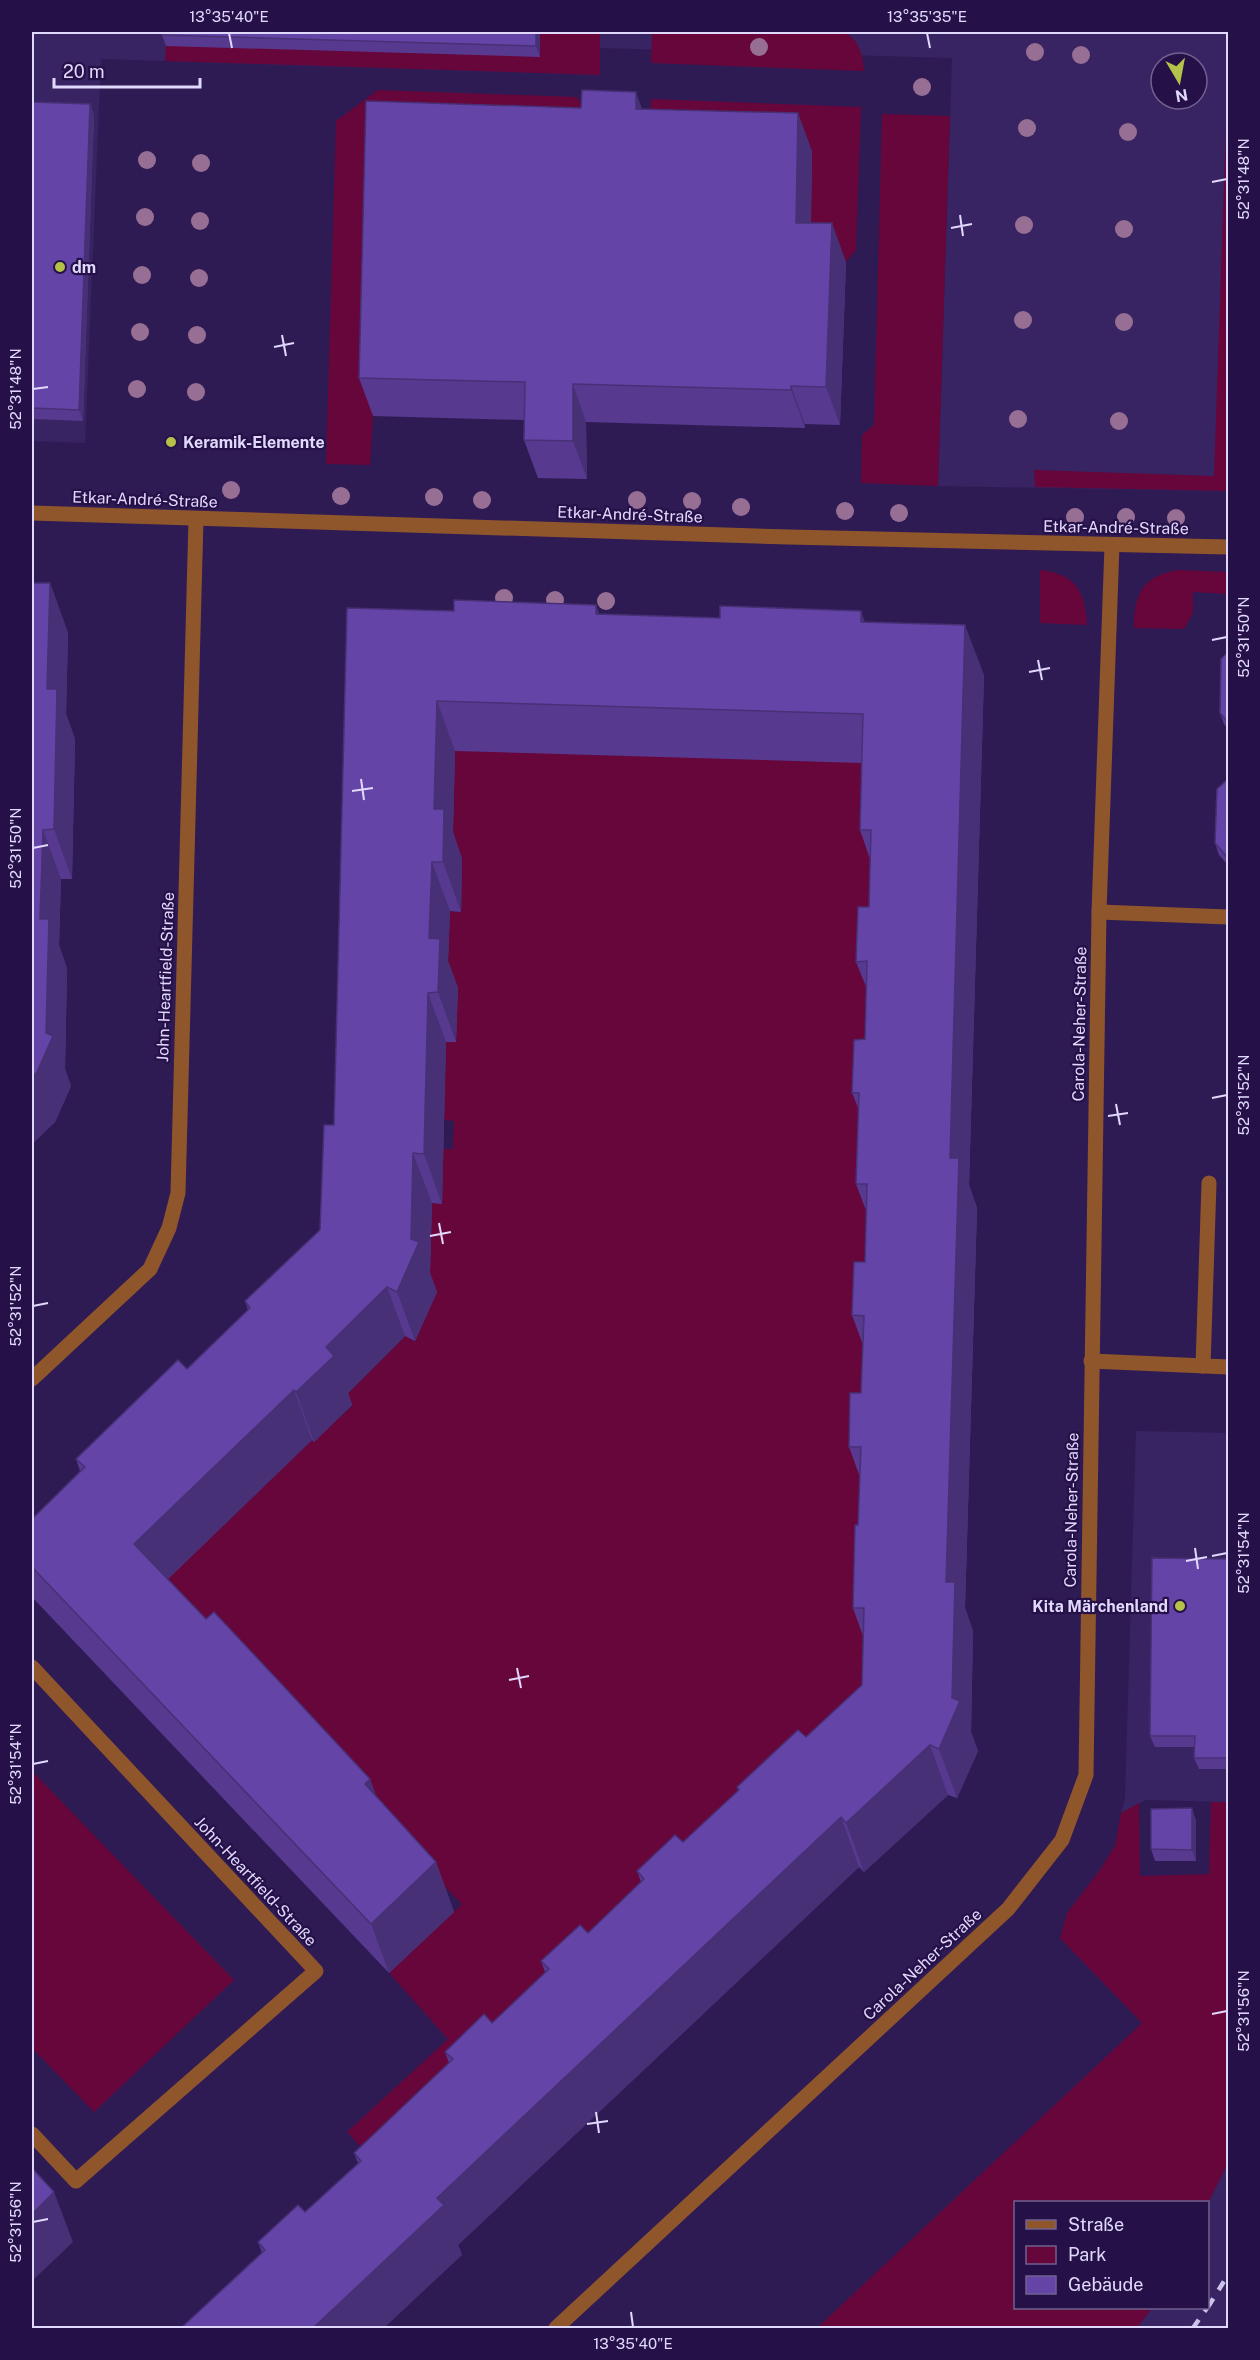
<svg xmlns="http://www.w3.org/2000/svg" width="1260" height="2360" font-family="'Public Sans',sans-serif">
<style>
.built{fill:#392463;fill-rule:evenodd}
.green{fill:#66063a}
.lines{fill:none;stroke-linecap:round;stroke-linejoin:round}
.minor{stroke:#90562b;stroke-width:15}
.rail{stroke:#cbc2e8;stroke-width:4.5;stroke-dasharray:10 10;stroke-linecap:butt}
.tree{fill:#986f94}
.wall{fill:#573a90}
.shaded-wall{fill:#473075}
.building{fill:#6544a7;stroke:#473075;stroke-width:1.5}
.ticks{fill:none;stroke:#e1d9fd;stroke-width:2}
.poi-dot{fill:#b4c24a;stroke:#251148;stroke-width:2}
.labels{text-anchor:middle;stroke-width:4.5;stroke-linejoin:round;paint-order:stroke}
.poi-label{font-size:16px;font-weight:bold;fill:#e1d9fd;stroke:#251148;text-anchor:start}
.street-label{font-size:16px;fill:#e1d9fd;stroke:#251148}
.neatline{fill:none;stroke:#e1d9fd;stroke-width:2}
.ticks-label{font-size:15px;text-anchor:middle;fill:#e1d9fd}
</style>
<rect width="100%" height="100%" fill="#2f1b54"/>
<g class="built">
<path d="M32 32H1228V491L938 486 952 58 600 48V75L101 59 85 443 32 441ZM1161 63H1197V99H1161Z"/>
<polygon points="1136,1431 1228,1433 1228,1802 1146,1800 1121,1813 1125,1798"/>
<polygon points="1228,2163 1228,2328 1137,2328 1152,2308 1208,2308 1208,2203"/>
</g>
<g class="green">
<polygon points="540,32 600,32 600,75 165,61 166,46"/>
<path d="M652 32H845C860 42 862 53 864 71L651 63Z"/>
<polygon points="378,90 577,97 596,129 373,416 370,465 326,464 336,121"/>
<polygon points="1228,96 1228,491 1035,487 1034,470 1214,476 1227,97"/>
<polygon points="651,99 861,107 856,250 846,262 650,147"/>
<polygon points="882,114 950,116 938,486 861,483 862,435 874,425"/>
<path d="M1040 570C1076 574 1085 591 1087 625L1040 623Z"/>
<path d="M1177 570 1228 572V594L1193 592V613L1184 629 1134 628C1134 594 1142 577 1177 570Z"/>
<polygon points="893,745 880,1734 386,2174 347,2132 448,2039 389,1973 462,1904 139,1580 184,1563 312,1440 314,1441 352,1406 344,1397 405,1336 415,1341 436,1293 429,1283 432,1203 442,1204 443,1149 453,1149 454,1121 444,1120 446,1042 456,1042 447,988 450,911 461,912 462,859 452,859 455,747"/>
<polygon points="32,1771 234,1980 94,2112 32,2048"/>
<polygon points="1211,1802 1228,1802 1228,2163 1208,2203 1016,2202 1016,2308 1152,2308 1137,2328 817,2328 1142,2023 1060,1938 1067,1913 1099,1871 1115,1846 1121,1813 1139,1803 1140,1876 1209,1874"/>
</g>
<g class="lines">
<g class="minor">
<polyline points="32,513 789,537 1228,547"/>
<polyline points="1099,912 1228,917"/>
<polyline points="1091,1361 1228,1367"/>
<polyline points="1203,1366 1209,1183"/>
<polyline points="32,1379 150,1269 169,1228 178,1193 196,519"/>
<polyline points="32,1667 316,1971 76,2181 32,2134"/>
<polyline points="556,2328 1008,1909 1062,1840 1086,1775 1099,912 1112,545"/>
</g>
<g class="rail">
<polyline points="1208,2307 1228,2275"/>
<polyline points="1193,2328 1207,2308"/>
</g>
</g>
<g class="tree">
<circle cx="759" cy="47" r="9"/>
<circle cx="1035" cy="52" r="9"/>
<circle cx="1081" cy="55" r="9"/>
<circle cx="922" cy="87" r="9"/>
<circle cx="1027" cy="128" r="9"/>
<circle cx="1128" cy="132" r="9"/>
<circle cx="147" cy="160" r="9"/>
<circle cx="201" cy="163" r="9"/>
<circle cx="145" cy="217" r="9"/>
<circle cx="200" cy="221" r="9"/>
<circle cx="1024" cy="225" r="9"/>
<circle cx="1124" cy="229" r="9"/>
<circle cx="142" cy="275" r="9"/>
<circle cx="199" cy="278" r="9"/>
<circle cx="1023" cy="320" r="9"/>
<circle cx="1124" cy="322" r="9"/>
<circle cx="140" cy="332" r="9"/>
<circle cx="197" cy="335" r="9"/>
<circle cx="137" cy="389" r="9"/>
<circle cx="196" cy="392" r="9"/>
<circle cx="1018" cy="419" r="9"/>
<circle cx="1119" cy="421" r="9"/>
<circle cx="231" cy="490" r="9"/>
<circle cx="341" cy="496" r="9"/>
<circle cx="434" cy="497" r="9"/>
<circle cx="482" cy="500" r="9"/>
<circle cx="637" cy="500" r="9"/>
<circle cx="692" cy="501" r="9"/>
<circle cx="741" cy="507" r="9"/>
<circle cx="845" cy="511" r="9"/>
<circle cx="899" cy="513" r="9"/>
<circle cx="1075" cy="517" r="9"/>
<circle cx="1126" cy="517" r="9"/>
<circle cx="1176" cy="518" r="9"/>
<circle cx="504" cy="598" r="9"/>
<circle cx="555" cy="600" r="9"/>
<circle cx="606" cy="601" r="9"/>
</g>
<g class="wall">
<polygon points="162,32 540,32 540,57 166,46 162,35"/>
<polygon points="32,102 90,104 94,115 83,421 32,419"/>
<polygon points="642,109 812,151 811,223 846,262 840,425 805,424 805,428 586,422 587,479 538,478 524,440 524,420 373,416 359,378"/>
<polygon points="50,583 68,633 66,714 75,739 72,879 61,879 59,945 67,969 65,1069 71,1086 55,1122 32,1144"/>
<polygon points="454,611 865,622 984,675 969,1185 977,1208 965,1608 973,1631 971,1732 978,1751 957,1798 948,1795 864,1872 859,1867 458,2245 462,2255 262,2253 258,2242 305,2212 358,2163 354,2153 449,2063 445,2052 492,2023 545,1972 541,1961 588,1933 641,1882 637,1871 683,1842 738,1791 737,1787 806,1737 862,1685 863,1636 853,1608 858,1525 860,1477 849,1447 861,1393 863,1345 852,1315 865,1262 867,1213 856,1184 859,1110 852,1093 865,1039 867,989 856,962 869,907 870,859 860,830 862,763 455,751 453,832 462,859 461,912 450,911 448,961 458,988 456,1042 446,1042 442,1204 432,1203 430,1273 437,1292 415,1341 405,1336 348,1393 352,1405 314,1442 312,1440 168,1579 206,1619 370,1779 376,1797 436,1862 454,1912 389,1973 32,1597 32,1519 80,1471 76,1459 187,1369 248,1310 245,1301 320,1230 334,1125"/>
<polygon points="1228,652 1228,729 1224,724 1220,713"/>
<polygon points="1228,779 1228,865 1219,855 1215,843"/>
<polygon points="1228,1559 1228,1769 1199,1769 1194,1758 1195,1747 1155,1747 1150,1736"/>
<polygon points="1196,1820 1196,1861 1155,1861 1151,1849"/>
</g>
<g class="shaded-wall">
<polygon points="536,32 540,32 540,57 536,46"/>
<polygon points="636,92 650,131 636,109"/>
<polygon points="90,104 94,115 83,421 79,410"/>
<polygon points="798,113 812,151 810,262 796,223"/>
<polygon points="832,223 846,262 840,425 826,387"/>
<polygon points="573,384 586,422 587,479 573,441"/>
<polygon points="791,386 805,424 805,428 791,390"/>
<polygon points="50,583 68,633 66,714 75,739 72,879 54,829 47,689"/>
<polygon points="596,605 614,655 596,614"/>
<polygon points="861,611 879,661 861,622"/>
<polygon points="965,625 984,675 969,1185 977,1208 965,1608 973,1631 971,1732 978,1751 957,1798 939,1749 946,1582 950,1158"/>
<polygon points="437,701 455,751 453,832 462,859 461,912 443,862 434,809"/>
<polygon points="43,830 61,879 59,945 67,969 65,1069 71,1086 55,1122 32,1144 32,1077 46,1033 40,919"/>
<polygon points="432,862 450,911 448,961 458,988 456,1042 438,992 429,938"/>
<polygon points="428,993 446,1042 442,1204 424,1154"/>
<polygon points="413,1153 432,1203 430,1273 437,1292 415,1341 397,1292 411,1239"/>
<polygon points="387,1287 405,1336 348,1393 352,1405 314,1442 296,1392 326,1347"/>
<polygon points="294,1390 312,1440 152,1594 134,1544"/>
<polygon points="930,1745 948,1795 864,1872 846,1823"/>
<polygon points="370,1779 388,1829 365,1784"/>
<polygon points="1192,1808 1196,1820 1196,1861 1192,1850"/>
<polygon points="841,1817 859,1867 458,2245 462,2255 384,2328 313,2328 437,2198"/>
<polygon points="436,1862 454,1912 389,1973 371,1924"/>
<polygon points="54,2192 73,2242 32,2281 32,2214"/>
</g>
<g class="building">
<polygon points="162,32 536,32 536,46 162,35"/>
<polygon points="582,90 636,92 636,109 798,113 796,223 832,223 826,387 791,386 791,390 573,384 573,441 524,440 525,382 359,378 366,101 581,108"/>
<polygon points="32,102 90,104 79,410 32,408"/>
<polygon points="32,583 50,583 47,689 57,689 54,829 43,830 40,919 49,919 46,1033 53,1036 37,1072 32,1077"/>
<polygon points="454,600 596,605 596,614 720,618 720,606 861,611 861,622 965,625 950,1158 959,1158 946,1582 955,1582 952,1698 960,1701 939,1749 930,1745 846,1823 841,1817 437,2198 444,2205 313,2328 181,2328 265,2250 258,2242 298,2205 305,2212 361,2161 354,2153 453,2059 445,2052 484,2014 492,2023 549,1969 541,1961 580,1925 588,1933 644,1879 637,1871 675,1835 683,1842 739,1790 737,1787 798,1730 806,1737 862,1685 864,1608 853,1608 855,1525 858,1525 861,1447 849,1447 850,1393 861,1393 864,1316 852,1315 854,1262 865,1262 867,1184 856,1184 859,1093 852,1093 854,1040 865,1039 867,961 856,962 858,907 869,907 871,830 860,830 863,714 437,701 434,809 444,809 443,862 432,862 429,938 440,939 438,992 428,993 424,1154 413,1153 411,1239 419,1242 397,1292 387,1287 326,1347 334,1356 296,1392 294,1390 134,1544 206,1619 214,1612 275,1677 370,1779 365,1784 436,1862 371,1924 32,1567 32,1519 85,1467 76,1459 178,1360 187,1369 250,1308 245,1301 320,1230 324,1125 334,1125 347,608 454,611"/>
<polygon points="1228,652 1228,722 1220,713 1221,659"/>
<polygon points="1228,779 1228,858 1215,843 1217,789"/>
<polygon points="1152,1558 1228,1559 1228,1758 1194,1758 1195,1736 1150,1736"/>
<polygon points="1192,1808 1192,1850 1151,1849 1151,1809"/>
<polygon points="32,2168 54,2192 32,2214"/>
</g>
<path class="ticks" d="M229 33 232 48M927 33 930 48M1212 182 1227 179M960 215 963 236M951 228 972 224M282 335 286 356M274 347 294 343M33 389 48 387M1212 640 1227 637M1038 660 1042 680M1029 672 1050 668M361 779 364 800M352 791 373 788M33 848 48 845M1212 1098 1227 1095M1116 1104 1120 1125M1108 1116 1128 1113M439 1223 443 1244M430 1236 451 1232M33 1306 48 1303M1195 1548 1198 1569M1212 1556 1227 1553M1186 1561 1207 1557M517 1668 521 1688M509 1680 529 1676M33 1764 48 1761M1212 2014 1227 2011M596 2112 599 2133M587 2124 608 2121M33 2222 48 2219M631 2312 633 2327"/>
<g class="poi-dot">
<circle cx="60" cy="267" r="6"/>
<circle cx="171" cy="442" r="6"/>
<circle cx="1180" cy="1606" r="6"/>
</g>
<g class="labels">
<g class="poi-label">
<text x="72" y="273">dm</text>
<text x="183" y="448">Keramik-Elemente</text>
<text x="1168" y="1612" text-anchor="end">Kita Märchenland</text>
</g>
<g class="street-label">
<text transform="translate(145 499) rotate(2)" y="6">Etkar-André-Straße</text>
<text transform="translate(630 514) rotate(2)" y="6">Etkar-André-Straße</text>
<text transform="translate(1116 527) rotate(1)" y="6">Etkar-André-Straße</text>
<text transform="translate(165 977) rotate(-88)" y="6">John-Heartfield-Straße</text>
<text transform="translate(1079 1024) rotate(-89)" y="6">Carola-Neher-Straße</text>
<text transform="translate(1071 1510) rotate(-89)" y="6">Carola-Neher-Straße</text>
<text transform="translate(256 1881) rotate(47)" y="6">John-Heartfield-Straße</text>
<text transform="translate(922 1964) rotate(-43)" y="6">Carola-Neher-Straße</text>
</g>
</g>
<rect width="1260" height="2360" fill="none" stroke="#251148" stroke-width="66"/>
<rect x="1014" y="2201" width="195" height="108" fill="#251148" stroke="#706190" stroke-width="1.5"/>
<rect x="1026" y="2220" width="30" height="9" fill="#90562b" stroke="#706190" stroke-width="1.5"/>
<text x="1068" y="2231" font-size="18" fill="#e1d9fd">Straße</text>
<rect x="1026" y="2246" width="30" height="18" fill="#66063a" stroke="#706190" stroke-width="1.5"/>
<text x="1068" y="2261" font-size="18" fill="#e1d9fd">Park</text>
<rect x="1026" y="2276" width="30" height="18" fill="#6544a7" stroke="#706190" stroke-width="1.5"/>
<text x="1068" y="2291" font-size="18" fill="#e1d9fd">Gebäude</text>
<g transform="translate(1179 81) rotate(170)"><circle r="28" fill="#251148" stroke="#706190" stroke-width="1.5"/>
<path d="M0-4.5L10 22L0 15L-10 22Z" fill="#b4c24a"/>
<text y="-9" font-size="16" font-weight="bold" text-anchor="middle" fill="#e1d9fd">N</text>
</g>
<path d="M54 78v9h146v-9" fill="none" stroke="#e1d9fd" stroke-width="3"/>
<text x="63" y="78" font-size="18" fill="#e1d9fd" stroke="#251148" stroke-width="4.5" paint-order="stroke">20 m</text>
<rect x="33" y="33" width="1194" height="2294" class="neatline"/>
<g class="ticks-label">
<text x="229" y="22">13°35'40"E</text>
<text x="927" y="22">13°35'35"E</text>
<text transform="translate(1244 179) rotate(-90)" y="5">52°31'48"N</text>
<text transform="translate(16 389) rotate(-90)" y="5">52°31'48"N</text>
<text transform="translate(1244 637) rotate(-90)" y="5">52°31'50"N</text>
<text transform="translate(16 848) rotate(-90)" y="5">52°31'50"N</text>
<text transform="translate(1244 1095) rotate(-90)" y="5">52°31'52"N</text>
<text transform="translate(16 1306) rotate(-90)" y="5">52°31'52"N</text>
<text transform="translate(1244 1553) rotate(-90)" y="5">52°31'54"N</text>
<text transform="translate(16 1764) rotate(-90)" y="5">52°31'54"N</text>
<text transform="translate(1244 2011) rotate(-90)" y="5">52°31'56"N</text>
<text transform="translate(16 2222) rotate(-90)" y="5">52°31'56"N</text>
<text x="633" y="2349">13°35'40"E</text>
</g>
</svg>
